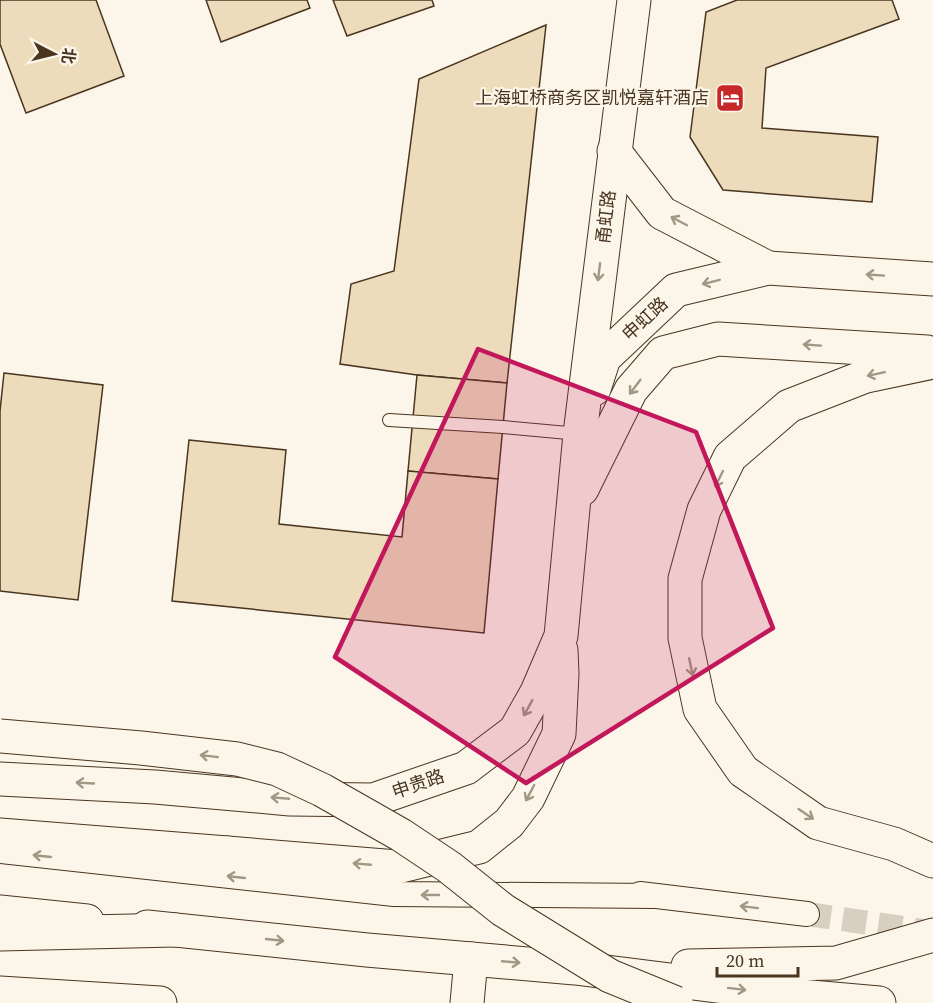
<svg xmlns="http://www.w3.org/2000/svg" width="933" height="1003" font-family="'Source Serif 4','Noto Sans SC',serif">
<style>
.building{fill:#ecdcbc;stroke:#4a3520;stroke-width:1.5}
.lines{fill:none;stroke-linecap:round;stroke-linejoin:round}
.street-tunnel{stroke:#d8cfc1;stroke-width:24;stroke-dasharray:24 12;stroke-linecap:butt}
.lane-casing{stroke:#4a3520;stroke-width:14}
.street-casing{stroke:#4a3520;stroke-width:26}
.secondary-casing{stroke:#4a3520;stroke-width:35}
.highway-casing{stroke:#4a3520;stroke-width:35}
.lane{stroke:#fbf6e9;stroke-width:12}
.street{stroke:#fbf6e9;stroke-width:24}
.secondary{stroke:#fbf6e9;stroke-width:33}
.highway{stroke:#fbf6e9;stroke-width:33}
.highway-bridge-casing{stroke:#4a3520;stroke-width:35;stroke-linecap:butt}
.highway-bridge{stroke:#fbf6e9;stroke-width:33}
.oneway{stroke:#a29684}
.marked{fill:#c2185b;fill-opacity:0.2;stroke:#c2185b;stroke-width:4.5;stroke-linejoin:round}
.labels{text-anchor:middle;stroke-width:4.5;stroke-linejoin:round;paint-order:stroke}
.poi-label{font-size:18px;fill:#4a3520;stroke:#fbf6e9;text-anchor:end}
.street-label{font-size:18px;fill:#4a3520;stroke:#fbf6e9}
</style>
<rect width="100%" height="100%" fill="#fbf6e9"/>
<g class="building">
<polygon points="0,0 96,0 124,76 26,113 0,44"/>
<polygon points="206,0 307,0 310,8 221,42"/>
<polygon points="333,0 432,0 434,6 347,36"/>
<polygon points="737,0 892,0 899,19 766,68 762,128 878,137 872,202 723,190 690,137 706,12"/>
<polygon points="546,25 507,383 417,375 340,364 351,284 394,271 419,79"/>
<polygon points="4,373 103,385 78,600 0,591 0,411"/>
<polygon points="417,375 507,383 498,479 408,471"/>
<polygon points="189,440 286,450 279,524 402,537 408,471 498,479 484,633 172,601"/>
</g>
<g class="lines">
<polyline class="street-tunnel" points="807,914 931,932"/>
<g class="lane-casing">
<polyline id="lane" points="389,420 503,427 579,434"/>
</g>
<g class="street-casing">
<g id="street">
<polyline points="0,851 394,894 656,896"/>
<polyline points="640,894 807,914"/>
</g>
</g>
<g class="secondary-casing">
<g id="secondary">
<polyline points="614,151 662,213 768,268"/>
<polyline points="933,362 866,376 789,406 730,457 704,510 685,579 685,638 700,709 743,771 818,823 894,844 933,861"/>
<polyline points="594,389 604,358 676,290 768,268 933,279"/>
<polyline points="582,489 631,390 663,353 718,339 927,352"/>
<polyline points="0,779 155,787 290,799 373,800 466,768 515,731 537,692 561,636 580,434 634,0"/>
<polyline points="227,853 397,867 479,847 509,823 528,798 559,734 562,674 561,650"/>
<polyline points="0,912 87,921"/>
<polyline points="147,927 367,950 575,968 788,995 879,1003"/>
<polyline points="688,966 836,963 933,935"/>
<polyline points="467,1003 471,959"/>
</g>
</g>
<g class="highway-casing">
<g id="highway">
<polyline points="0,835 227,853"/>
<polyline points="0,934 175,930"/>
<polyline points="0,993 160,1003"/>
</g>
</g>
<use href="#lane" class="lane"/>
<use href="#street" class="street"/>
<use href="#secondary" class="secondary"/>
<use href="#highway" class="highway"/>
<g class="highway-bridge-casing">
<polyline id="highway-bridge" points="0,736 141,748 237,759 277,769 322,790 401,835 449,867 503,910 610,976 676,1003"/>
</g>
<use href="#highway-bridge" class="highway-bridge"/>
</g>
<defs><path id="oneway-shaft" d="M-6 0H5M1.5-3L5.5 0L1.5 3" fill="none" stroke-width="1.6" stroke-linecap="round" stroke-linejoin="round" transform="scale(1.5)"/></defs>
<g class="oneway">
<use href="#oneway-shaft" transform="translate(679 221) rotate(-152)"/>
<use href="#oneway-shaft" transform="translate(599 272) rotate(97)"/>
<use href="#oneway-shaft" transform="translate(875 275) rotate(-176)"/>
<use href="#oneway-shaft" transform="translate(711 282) rotate(166)"/>
<use href="#oneway-shaft" transform="translate(812 345) rotate(-176)"/>
<use href="#oneway-shaft" transform="translate(876 374) rotate(168)"/>
<use href="#oneway-shaft" transform="translate(635 387) rotate(127)"/>
<use href="#oneway-shaft" transform="translate(719 479) rotate(116)"/>
<use href="#oneway-shaft" transform="translate(691 667) rotate(78)"/>
<use href="#oneway-shaft" transform="translate(528 708) rotate(119)"/>
<use href="#oneway-shaft" transform="translate(209 756) rotate(-173)"/>
<use href="#oneway-shaft" transform="translate(85 783) rotate(-177)"/>
<use href="#oneway-shaft" transform="translate(530 793) rotate(118)"/>
<use href="#oneway-shaft" transform="translate(280 798) rotate(-175)"/>
<use href="#oneway-shaft" transform="translate(806 814) rotate(34)"/>
<use href="#oneway-shaft" transform="translate(42 856) rotate(-174)"/>
<use href="#oneway-shaft" transform="translate(362 864) rotate(-175)"/>
<use href="#oneway-shaft" transform="translate(236 877) rotate(-174)"/>
<use href="#oneway-shaft" transform="translate(430 895) rotate(-180)"/>
<use href="#oneway-shaft" transform="translate(749 907) rotate(-173)"/>
<use href="#oneway-shaft" transform="translate(275 940) rotate(6)"/>
<use href="#oneway-shaft" transform="translate(511 962) rotate(5)"/>
<use href="#oneway-shaft" transform="translate(737 989) rotate(7)"/>
</g>
<path class="marked" d="M478 349 696 432 773 628 526 783 335 657Z"/>
<defs>
<g id="hotel-square" transform="scale(1.5)"><rect x="-9" y="-9" width="18" height="18" rx="4" fill="#c62828" stroke="#fbf6e9"/><path d="M-6-4.5h1.5V1H6V5H4.5V3h-9V5H-6ZM-4 0a1.8 1.8 0 1 1 3.6 0ZM.5 0V-2.5h3Q6-2.5 6 0Z" fill="#fff"/></g>
</defs>
<g fill-rule="evenodd">
<use href="#hotel-square" x="730" y="98"/>
</g>
<g class="labels">
<g class="poi-label">
<text x="709" y="104">上海虹桥商务区凯悦嘉轩酒店</text>
</g>
<g class="street-label">
<text transform="translate(606 217) rotate(-83)" y="6">甬虹路</text>
<text transform="translate(645 319) rotate(-43)" y="6">申虹路</text>
<text transform="translate(418 784) rotate(-19)" y="6">申贵路</text>
</g>
</g>
<g transform="translate(54 54) rotate(97)" stroke="#fbf6e9" stroke-width="4.5" paint-order="stroke">
<path d="M0-4.5L10 22L0 15L-10 22Z" fill="#4a3520"/>
<text y="-9" font-size="16" font-weight="bold" text-anchor="middle" fill="#4a3520">北</text>
</g>
<path d="M717 967v9h81v-9" fill="none" stroke="#4a3520" stroke-width="3"/>
<text x="726" y="967" font-size="18" fill="#4a3520" stroke="#fbf6e9" stroke-width="4.5" paint-order="stroke">20 m</text>
</svg>
